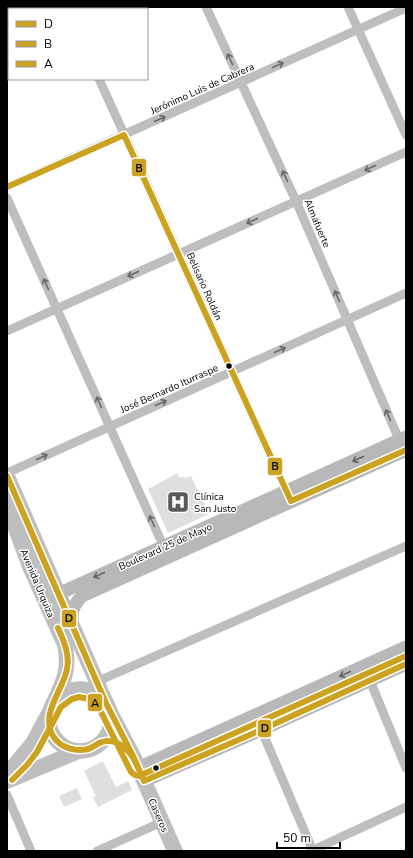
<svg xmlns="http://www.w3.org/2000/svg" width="413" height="858" font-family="'Nunito Sans',sans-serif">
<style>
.building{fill:#dfdfdf}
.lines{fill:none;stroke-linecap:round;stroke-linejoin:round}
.primary-casing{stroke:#dbdbdb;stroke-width:16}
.street{stroke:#bebebe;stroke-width:9}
.secondary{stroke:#b8b8b8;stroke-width:13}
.primary{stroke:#bebebe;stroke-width:15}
.bus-1-casing{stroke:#fff;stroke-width:9}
.bus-2-casing{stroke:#fff;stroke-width:9}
.bus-3-casing{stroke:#fff;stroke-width:9}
.bus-1{stroke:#cca321;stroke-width:6}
.bus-2{stroke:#cca321;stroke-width:6}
.bus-3{stroke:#cca321;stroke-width:6}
.oneway{stroke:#686868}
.oneway2{stroke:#656565}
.bus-dot{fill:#000;stroke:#fff;stroke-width:1.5}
.labels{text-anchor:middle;stroke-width:3;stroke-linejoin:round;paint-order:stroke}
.street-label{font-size:10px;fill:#000;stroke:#fff}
.poi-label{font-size:10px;fill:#000;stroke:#fff;text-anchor:start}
.line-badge{stroke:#fff;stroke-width:1.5}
.pale-badge-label{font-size:11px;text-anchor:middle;font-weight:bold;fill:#111}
</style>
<rect width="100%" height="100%" fill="#fff"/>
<g class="building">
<polygon points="178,473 179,477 184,477 185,478 191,476 209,514 168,533 148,489"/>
<polygon points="103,761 116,787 128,781 132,790 98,807 93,798 96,796 84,771"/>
<polygon points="77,788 82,799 64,807 59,796"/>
</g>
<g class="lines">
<g class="primary-casing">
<g id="primary">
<polyline points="7,476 106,703"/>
<path d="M7 505 30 567 65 645C70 671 63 683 52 706"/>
<circle cx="80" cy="720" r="31"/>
<polyline points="110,712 133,756 175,851"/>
<polyline points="7,774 33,743 49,713"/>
<polyline points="7,781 79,751"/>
</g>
</g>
<g class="street">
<polyline points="66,7 67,9"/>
<polyline points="206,7 296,201 401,444"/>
<polyline points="348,7 406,135"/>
<polyline points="88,9 93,7"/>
<polyline points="7,46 9,45"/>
<polyline points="99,79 289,497"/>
<polyline points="7,187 406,8"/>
<polyline points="7,198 166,552"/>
<polyline points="7,331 406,152"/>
<polyline points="7,473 406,293"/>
<polyline points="364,666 406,768"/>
<polyline points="96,682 406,546"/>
<polyline points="255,715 313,851"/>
<polyline points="7,795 31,851"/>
<polyline points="97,851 162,822"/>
<polyline points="311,851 406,807"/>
</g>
<g class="secondary">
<polyline points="55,602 58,594 406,437"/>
<path d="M73 627C71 614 72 606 82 596L406 450"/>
<polyline points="138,768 406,647"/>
<polyline points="144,781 261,730 406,664"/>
</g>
<use href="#primary" class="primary"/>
<g class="bus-1-casing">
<g id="bus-1">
<polyline points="7,476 106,703 133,756 144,781 261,730 406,664"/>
<path d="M58 628C64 641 70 655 67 669 63 691 40 713 53 736 60 748 76 752 88 749 93 748 97 743 102 742 118 737 131 752 137 765"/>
</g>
</g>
<g class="bus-2-casing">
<polyline id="bus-2" points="7,187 124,135 291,501 406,450"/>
</g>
<g class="bus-3-casing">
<polyline id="bus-3" points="12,780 27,765 37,752 61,707 72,699 79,697 89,699 97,704 131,772 135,775 139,776 406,656"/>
</g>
<use href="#bus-1" class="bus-1"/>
<use href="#bus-2" class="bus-2"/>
<use href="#bus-3" class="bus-3"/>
</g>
<defs><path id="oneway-shaft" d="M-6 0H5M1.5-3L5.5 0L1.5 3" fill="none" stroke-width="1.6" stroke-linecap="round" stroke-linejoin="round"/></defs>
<g class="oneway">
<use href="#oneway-shaft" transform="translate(230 59) rotate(-115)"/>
<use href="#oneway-shaft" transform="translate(278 65) rotate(-24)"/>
<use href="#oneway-shaft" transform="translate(160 119) rotate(-24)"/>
<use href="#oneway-shaft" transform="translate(370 168) rotate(156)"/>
<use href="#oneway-shaft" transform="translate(285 176) rotate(-115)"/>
<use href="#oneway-shaft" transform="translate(252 221) rotate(156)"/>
<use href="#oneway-shaft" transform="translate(133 274) rotate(156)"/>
<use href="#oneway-shaft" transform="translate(46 284) rotate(-114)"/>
<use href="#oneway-shaft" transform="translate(337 296) rotate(-113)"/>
<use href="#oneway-shaft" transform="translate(280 350) rotate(-24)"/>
<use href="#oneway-shaft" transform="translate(99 402) rotate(-114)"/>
<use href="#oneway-shaft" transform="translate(161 403) rotate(-24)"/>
<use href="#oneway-shaft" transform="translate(388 415) rotate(-114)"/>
<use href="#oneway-shaft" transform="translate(42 457) rotate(-24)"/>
<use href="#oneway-shaft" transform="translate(152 521) rotate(-114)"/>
</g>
<g class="oneway2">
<use href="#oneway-shaft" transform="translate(358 459) rotate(156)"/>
<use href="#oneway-shaft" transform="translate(99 575) rotate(156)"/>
<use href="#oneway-shaft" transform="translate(345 674) rotate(156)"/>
</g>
<defs>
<g id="hospital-square" transform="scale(1.15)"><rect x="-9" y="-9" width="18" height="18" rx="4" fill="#595959" stroke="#fff"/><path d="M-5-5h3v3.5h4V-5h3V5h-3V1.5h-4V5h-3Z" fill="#fff"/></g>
</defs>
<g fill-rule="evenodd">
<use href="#hospital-square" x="178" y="502"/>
</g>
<g class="bus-dot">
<circle cx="229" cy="366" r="3.5"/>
<circle cx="156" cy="768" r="3.5"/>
</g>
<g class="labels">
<g class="street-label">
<text transform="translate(202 88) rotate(-24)" y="4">Jerónimo Luis de Cabrera</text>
<text transform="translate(318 223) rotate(67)" y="4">Almafuerte</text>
<text transform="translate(205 286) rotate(66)" y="4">Belisario Roldán</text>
<text transform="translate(169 388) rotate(-24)" y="4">José Bernardo Iturraspe</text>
<text transform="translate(165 546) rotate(-24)" y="4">Boulevard 25 de Mayo</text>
<text transform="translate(38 583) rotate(67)" y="4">Avenida Urquiza</text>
<text transform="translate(159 815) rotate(66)" y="4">Caseros</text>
</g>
<g class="poi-label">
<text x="194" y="500">Clínica<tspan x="194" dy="12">San Justo</tspan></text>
</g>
</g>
<g class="line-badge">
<rect x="131" y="158" width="16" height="19" rx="4" fill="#cca321"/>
<rect x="267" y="457" width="16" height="19" rx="4" fill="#cca321"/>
<rect x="61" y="609" width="16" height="19" rx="4" fill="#cca321"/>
<rect x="87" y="693" width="16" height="19" rx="4" fill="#cca321"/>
<rect x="257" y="719" width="15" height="19" rx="4" fill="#cca321"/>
</g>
<g class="pale-badge-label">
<text x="139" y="172">B</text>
<text x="275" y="470">B</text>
<text x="69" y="622">D</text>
<text x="95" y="707">A</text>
<text x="265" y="732">D</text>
</g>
<rect width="413" height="858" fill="none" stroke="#000000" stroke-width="16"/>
<rect x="8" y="8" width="140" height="72" fill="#ffffff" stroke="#999999"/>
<rect x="16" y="21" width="20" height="6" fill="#cca321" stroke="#999999"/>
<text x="44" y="28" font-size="12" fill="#000000">D</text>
<rect x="16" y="41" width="20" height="6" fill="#cca321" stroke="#999999"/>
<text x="44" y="48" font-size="12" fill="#000000">B</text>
<rect x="16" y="61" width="20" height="6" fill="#cca321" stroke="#999999"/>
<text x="44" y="68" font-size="12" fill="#000000">A</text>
<path d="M277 842v6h63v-6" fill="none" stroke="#000000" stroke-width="2"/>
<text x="283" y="842" font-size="12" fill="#000000" stroke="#ffffff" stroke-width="3" paint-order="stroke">50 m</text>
</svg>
